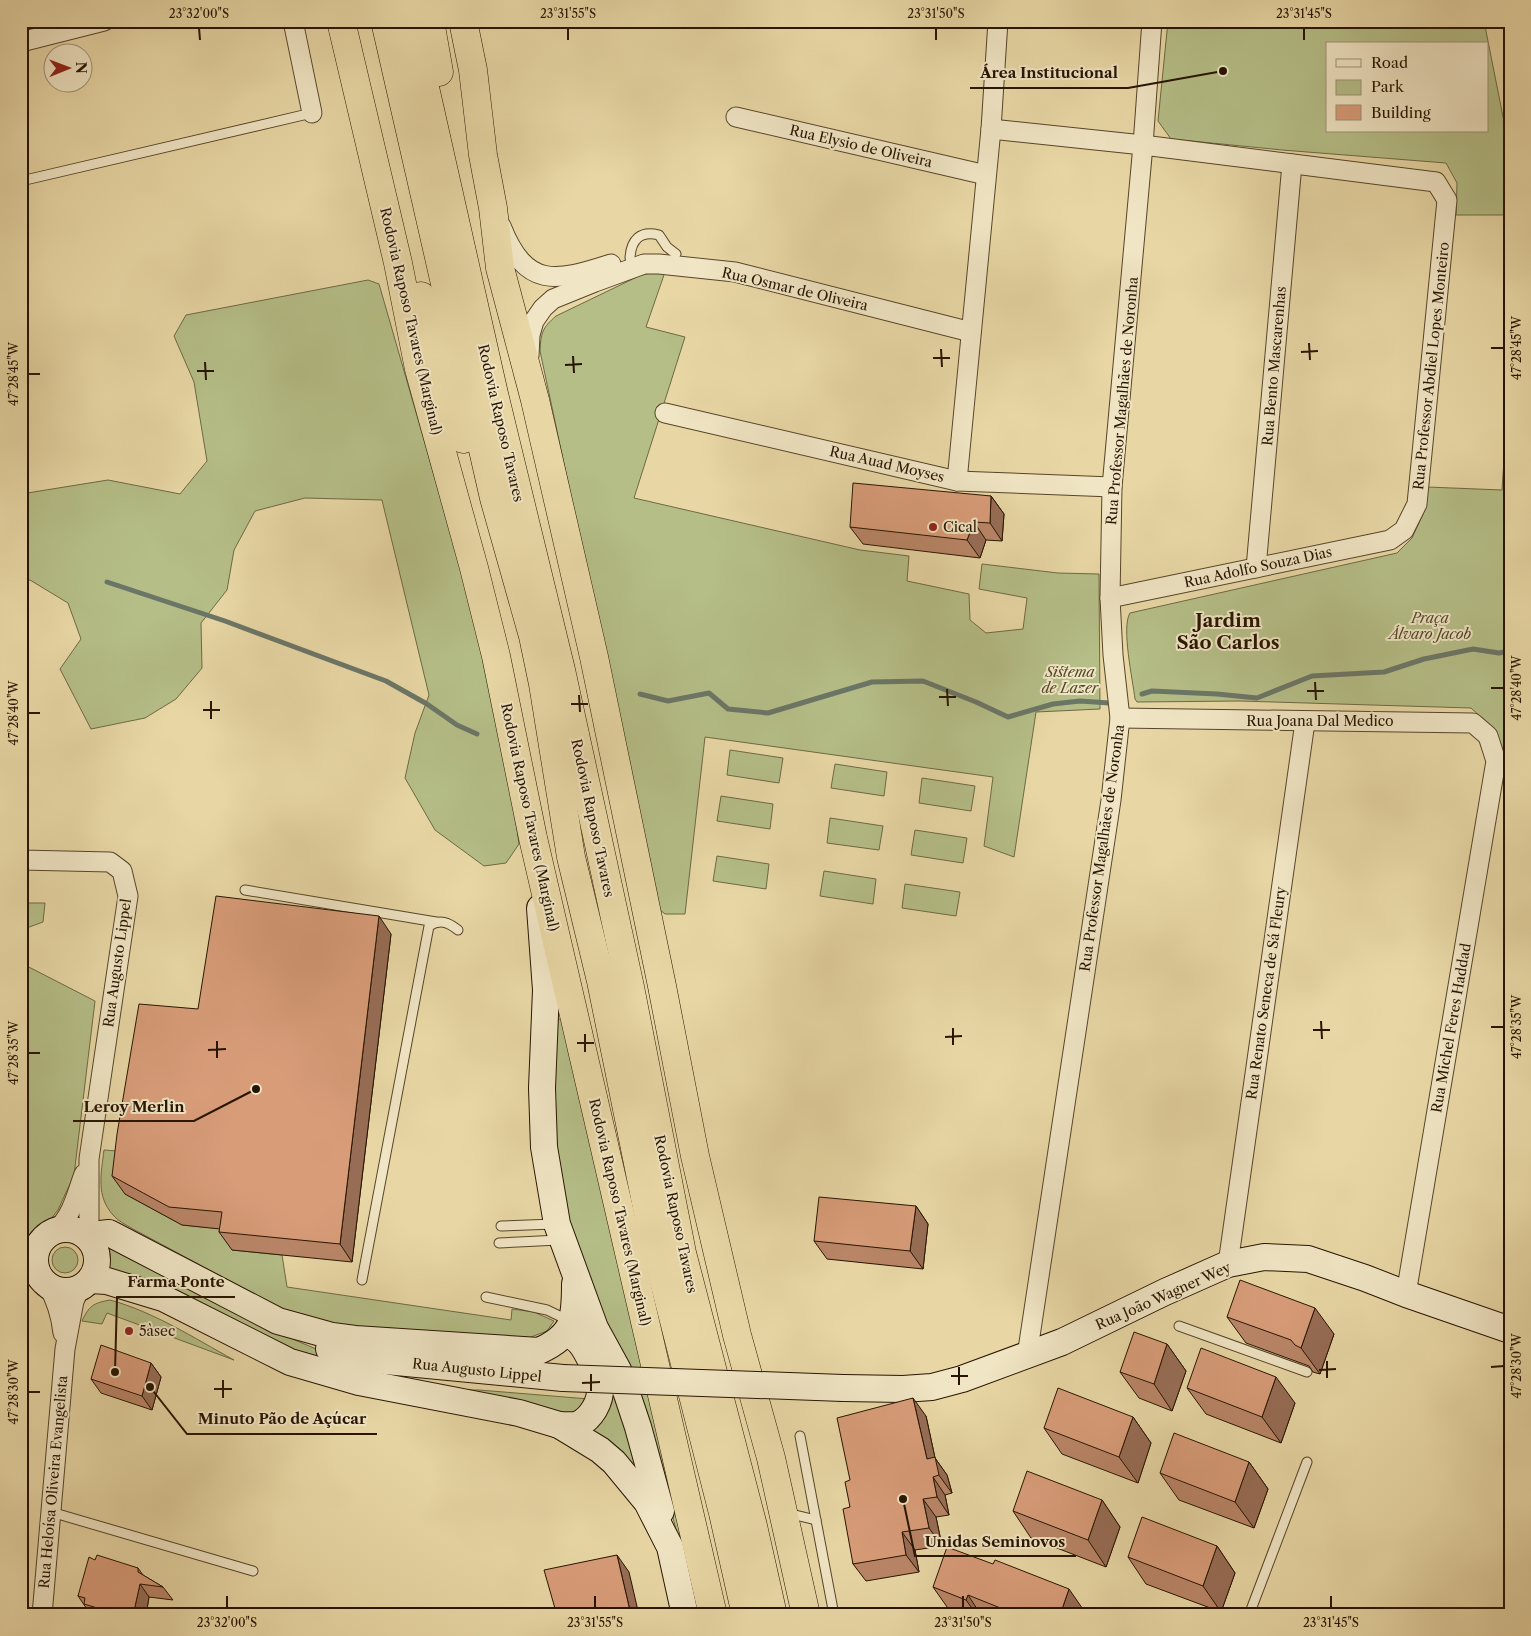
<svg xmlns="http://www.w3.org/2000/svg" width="1531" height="1636" font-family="'Libre Caslon Text',serif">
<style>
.green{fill:#b5be87;stroke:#6e6944;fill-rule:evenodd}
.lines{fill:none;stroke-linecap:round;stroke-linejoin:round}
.stream{stroke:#6b7667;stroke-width:5}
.lane-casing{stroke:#574529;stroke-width:11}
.street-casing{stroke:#574529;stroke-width:21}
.secondary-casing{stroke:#271400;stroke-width:28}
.highway-casing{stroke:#271400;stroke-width:29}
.lane{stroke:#f0e5c4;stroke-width:9}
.street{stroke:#f0e5c4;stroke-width:19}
.secondary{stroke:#f0e5c4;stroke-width:26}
.highway{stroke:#e8d7a5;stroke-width:28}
.secondary-bridge-casing{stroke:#271400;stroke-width:28;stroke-linecap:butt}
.secondary-bridge{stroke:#f0e5c4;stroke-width:26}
.wall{fill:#ba8668;stroke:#271400}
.shaded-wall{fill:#976d55;stroke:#271400}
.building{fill:#d89c79;stroke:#271400}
.ticks{fill:none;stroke:#271400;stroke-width:2}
.poi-dot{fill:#8f2418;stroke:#f0e5c4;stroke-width:2}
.labels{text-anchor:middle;stroke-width:4;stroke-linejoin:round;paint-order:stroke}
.street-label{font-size:14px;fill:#271400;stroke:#f0e5c4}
.poi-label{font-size:14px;fill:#271400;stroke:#f0e5c4;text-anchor:start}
.park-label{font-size:14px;font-style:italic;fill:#524728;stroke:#f0e5c4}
.district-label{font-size:19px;font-weight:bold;fill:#271400;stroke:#f0e5c4}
.leader{fill:none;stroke:#271400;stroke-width:2}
.callout-dot{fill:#271400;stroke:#f0e5c4;stroke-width:2}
.callout-label{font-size:15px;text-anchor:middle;font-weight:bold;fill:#271400;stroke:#f0e5c4;stroke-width:4;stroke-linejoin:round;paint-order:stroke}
.neatline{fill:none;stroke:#271400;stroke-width:2}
.ticks-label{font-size:12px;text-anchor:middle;fill:#271400}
</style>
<rect width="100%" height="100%" fill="#e8d7a5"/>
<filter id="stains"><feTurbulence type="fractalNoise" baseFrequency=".004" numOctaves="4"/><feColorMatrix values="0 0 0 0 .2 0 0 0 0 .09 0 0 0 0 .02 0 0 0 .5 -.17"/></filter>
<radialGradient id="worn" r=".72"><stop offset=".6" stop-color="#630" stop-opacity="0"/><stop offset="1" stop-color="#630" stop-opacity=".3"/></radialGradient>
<g class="green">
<path d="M1168 21H1484L1510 152V215H1456L1457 183 1446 163 1282 150 1171 139 1158 121ZM1327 44H1487V131H1327Z"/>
<path d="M657 271 665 272 646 327 685 337 634 498 860 550 909 556 907 581 969 594 970 620 986 633 1023 629 1027 598 979 589 982 564 1058 573 1099 574 1100 709 1036 712 1014 857 984 846 993 777 705 737 685 914H665L659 909 540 351C541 333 542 328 556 316L639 276Z"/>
<polygon points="368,280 379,284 476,621 510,780 519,844 506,863 484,866 435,830 405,778 415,733 429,695 382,500 305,498 255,511 234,550 227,590 201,623 202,668 176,699 145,718 91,729 60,669 81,639 68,603 30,580 21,581 21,494 108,480 180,494 207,461 194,382 174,336 186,315"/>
<path d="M1510 368V757L1504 756 1492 727 1471 708 1240 701 1137 702 1135 699C1133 681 1121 627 1130 613L1397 553 1412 538 1423 514 1427 487 1502 490Z"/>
<polygon points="730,750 783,758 779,783 727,775"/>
<polygon points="835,764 887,772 884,796 831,788"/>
<polygon points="922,778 975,786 971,811 919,803"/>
<polygon points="721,796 773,804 770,829 717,821"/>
<polygon points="830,818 883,826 879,850 827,843"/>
<polygon points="915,830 967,838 963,863 911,855"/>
<polygon points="717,856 769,864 766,889 713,881"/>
<polygon points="824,871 876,879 873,904 820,896"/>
<polygon points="905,884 960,892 956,916 902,908"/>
<polygon points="21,903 45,903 43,922 21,930"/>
<polygon points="21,963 95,1001 74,1175 58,1210 39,1234 21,1245"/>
<polygon points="558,1019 562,1019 701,1615 695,1615 681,1549 647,1417 601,1324 566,1213 555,1158 552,1104"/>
<path d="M104 1150 129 1152 125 1194 182 1225 234 1230 232 1250 282 1255 287 1287 511 1320 512 1309 534 1312 554 1321 547 1331 523 1340 317 1325 297 1317 133 1229C126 1225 118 1221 113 1215 96 1196 101 1174 104 1150Z"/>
<polygon points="103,1242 281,1334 337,1358 435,1376 344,1372 106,1268 106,1257 103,1248"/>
<circle cx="65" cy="1260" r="13"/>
<path d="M110 1300C154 1312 194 1338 234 1360L107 1313 102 1324 82 1321C89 1306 93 1303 110 1300Z"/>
<polygon points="605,1366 638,1464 636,1471 584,1429 591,1425"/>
<polygon points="436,1390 479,1390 589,1399 586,1408 564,1415"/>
</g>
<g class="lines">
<g class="stream">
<polyline points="107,582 225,621 386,681 427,704 457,725 477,734"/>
<polyline points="640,694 668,701 709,693 728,709 768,713 872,682 923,681 976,702 1008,717 1053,704 1080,701 1109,703"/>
<polyline points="1142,694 1152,691 1217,694 1257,698 1312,676 1384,672 1424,659 1473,649 1499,653 1510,651"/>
</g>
<g class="lane-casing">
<g id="lane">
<polyline points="21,181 312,113"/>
<path d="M630 258C631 240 640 230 659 235L667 247 676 254"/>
<polyline points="245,890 436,922"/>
<polyline points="501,1226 554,1224"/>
<polyline points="499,1243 559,1240"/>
<path d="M362 1280 429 926C440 919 448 922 458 930"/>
<polyline points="486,1297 547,1310 570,1321"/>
<polyline points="1179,1326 1307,1372"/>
<polyline points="800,1436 834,1615"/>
<polyline points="51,1512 253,1571"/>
<polyline points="787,1513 816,1520"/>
<polyline points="1249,1615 1307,1462"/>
</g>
</g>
<g class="street-casing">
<g id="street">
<polyline points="293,21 312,113"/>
<polyline points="21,42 104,21"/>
<polyline points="736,117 986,175"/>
<polyline points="991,129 1143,145 1436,182 1447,200 1417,504 1404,530 1390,540 1110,598"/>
<path d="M501 226C526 289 555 282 611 264"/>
<polyline points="529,356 530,335 534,321 543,308 553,299 595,282 644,264 659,264 735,272 971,332"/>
<polyline points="665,413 957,481 1112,487"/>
<polyline points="957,481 991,129 998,21"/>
<polyline points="1256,568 1292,164"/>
<polyline points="1120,718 1473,723 1488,736 1496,761 1406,1294"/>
<polyline points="21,860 110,862 122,871 128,896 89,1159 89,1237"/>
<path d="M57 1229C72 1216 77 1193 84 1174"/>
<polyline points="1228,1264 1305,722"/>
<path d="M48 1286C57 1301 61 1315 63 1333"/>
<polyline points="1027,1356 1111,800 1120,718 1113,655 1110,598 1112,487 1143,145 1152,21"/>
<polyline points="42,1615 65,1349 74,1301 80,1288"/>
</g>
</g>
<g class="secondary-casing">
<g id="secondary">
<polyline points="540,908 546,990 542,1088 544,1147 557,1224 595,1328 618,1370 627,1394 638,1427 661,1511"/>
<circle cx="66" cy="1260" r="31"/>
<path d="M89 1237 100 1234 109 1233 278 1321 332 1336 355 1339 539 1351C574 1335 575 1320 575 1284"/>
<polyline points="90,1280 107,1281 163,1298 290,1362 359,1382 519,1413 559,1425 600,1450 614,1462 647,1502 670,1547 685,1615"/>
<polyline points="329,1349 365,1359 563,1378"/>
<polyline points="843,1388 903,1389 932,1387 962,1379 1062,1342 1165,1292 1228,1264 1264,1257 1308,1259 1365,1278 1406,1294 1510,1330"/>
<path d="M559 1425C565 1425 573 1426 579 1424 591 1418 601 1402 600 1388 600 1378 595 1368 590 1359 584 1347 579 1338 566 1333"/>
</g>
</g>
<g class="highway-casing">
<g id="highway">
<polyline points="341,21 398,263 419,369 474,568 496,656 533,838 713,1615"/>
<polyline points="385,21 494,498 533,636 543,684 571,857 601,981 654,1242 723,1513 746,1615"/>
<polyline points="410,21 494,394 561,670 630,987 682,1253 753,1526 773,1615"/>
<polyline points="430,21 439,72"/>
<polyline points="463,21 473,70 483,155 493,208 500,268 535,400 594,657 662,986 695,1156 737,1335 771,1458 806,1615"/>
<polyline points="421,296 463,439"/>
</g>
</g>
<use href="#lane" class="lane"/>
<use href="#street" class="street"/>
<use href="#secondary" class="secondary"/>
<use href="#highway" class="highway"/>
<g class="secondary-bridge-casing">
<polyline id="secondary-bridge" points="563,1378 843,1388"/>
</g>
<use href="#secondary-bridge" class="secondary-bridge"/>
</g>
<g class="wall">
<polygon points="991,496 1004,514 1002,541 986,540 980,558 863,544 850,527"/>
<polygon points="391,934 352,1262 232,1250 219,1232 220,1229 182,1225 125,1194 112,1176 198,1009"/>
<polygon points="916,1206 928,1224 923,1269 827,1259 814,1241"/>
<polygon points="1227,1317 1334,1334 1320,1374 1313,1372 1309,1366 1246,1343"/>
<polygon points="1167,1344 1186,1371 1172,1411 1139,1398 1120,1372"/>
<polygon points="151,1363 161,1377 152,1410 101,1393 91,1379"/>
<polygon points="1187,1388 1295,1403 1281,1443 1206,1414"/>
<polygon points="926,1416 935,1458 947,1475 952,1493 945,1495 949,1515 936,1517 942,1546 915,1550 919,1572 866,1581 853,1564 850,1507 850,1480"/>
<polygon points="1133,1417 1151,1443 1138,1483 1062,1454 1044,1428"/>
<polygon points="1249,1462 1268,1489 1254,1528 1179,1500 1160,1473"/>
<polygon points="1102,1500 1120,1527 1106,1567 1031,1538 1013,1511"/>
<polygon points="1217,1546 1235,1573 1221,1612 1146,1584 1128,1557"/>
<polygon points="95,1560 138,1568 143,1575 163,1587 173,1600 149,1597 146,1615 91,1615 78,1596"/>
<polygon points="933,1587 1087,1615 954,1615 952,1614"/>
</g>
<g class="shaded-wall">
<polygon points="991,496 1004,514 1002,541 990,523"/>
<polygon points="974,522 986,540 980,558 967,540"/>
<polygon points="379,916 391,934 352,1262 340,1244"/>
<polygon points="916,1206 928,1224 923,1269 910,1251"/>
<polygon points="1315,1308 1334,1334 1320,1374 1301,1348"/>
<polygon points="1167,1344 1186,1371 1172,1411 1154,1384"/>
<polygon points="151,1363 161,1377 152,1410 142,1396"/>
<polygon points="1276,1377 1295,1403 1281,1443 1262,1417"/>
<polygon points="913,1398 926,1416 935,1458 947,1475 952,1493 927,1459"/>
<polygon points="1133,1417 1151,1443 1138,1483 1119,1457"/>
<polygon points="1249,1462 1268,1489 1254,1528 1235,1502"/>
<polygon points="933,1477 945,1495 949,1515 937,1497"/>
<polygon points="923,1499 936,1517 942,1546 929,1528"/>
<polygon points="1102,1500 1120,1527 1106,1567 1088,1540"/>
<polygon points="902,1532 915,1550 919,1572 906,1555"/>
<polygon points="1217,1546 1235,1573 1221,1612 1203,1586"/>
<polygon points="617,1555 629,1572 639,1615 631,1615"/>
<polygon points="140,1584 149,1597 146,1615 137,1615 134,1611"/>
<polygon points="1069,1589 1087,1615 1060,1615"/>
<polygon points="968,1595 981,1615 977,1615 966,1600"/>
<polygon points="128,1610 131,1615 126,1615"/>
</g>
<g class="building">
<polygon points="853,483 991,496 990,523 974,522 967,540 850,527"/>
<polygon points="216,896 379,916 340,1244 219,1232 222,1212 169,1207 112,1176 117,1134 139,1004 198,1009"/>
<polygon points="819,1197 916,1206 910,1251 814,1241"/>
<polygon points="1240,1280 1315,1308 1301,1348 1295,1345 1291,1340 1227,1317"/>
<polygon points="1134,1332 1167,1344 1154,1384 1120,1372"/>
<polygon points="101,1345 151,1363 142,1396 91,1379"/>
<polygon points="1201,1348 1276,1377 1262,1417 1187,1388"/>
<polygon points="1058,1388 1133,1417 1119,1457 1044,1428"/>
<polygon points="913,1398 927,1459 935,1457 939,1475 933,1477 937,1497 923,1499 929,1528 902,1532 906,1555 853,1564 843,1509 850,1507 845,1482 850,1480 837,1418"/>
<polygon points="1174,1433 1249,1462 1235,1502 1160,1473"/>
<polygon points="1027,1471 1102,1500 1088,1540 1013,1511"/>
<polygon points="1142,1517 1217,1546 1203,1586 1128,1557"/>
<polygon points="947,1547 993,1564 995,1560 1069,1589 1060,1615 1018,1615 968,1595 966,1600 933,1587"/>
<polygon points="97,1555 138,1568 138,1572 163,1587 140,1584 134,1611 128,1610 126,1615 121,1615 84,1604 85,1598 78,1596 89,1557 95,1560"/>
<polygon points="617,1555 631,1615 545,1615 556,1612 544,1570"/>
<polygon points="1111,1610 1124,1615 1110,1615"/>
</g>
<path class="ticks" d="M199 28 200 40M568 28V40M936 28V40M1304 28V40M1309 343 1310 360M1491 348H1504M941 349 942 367M1301 352 1318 351M573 356 574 373M933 358H950M205 362 206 380M565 365 582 364M197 371H214M28 374H40M1315 682 1316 700M1491 688H1504M947 689 948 706M1307 691H1324M579 695 580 712M939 697H956M211 701V719M571 704H588M203 710H220M28 713H40M1321 1021 1322 1039M1491 1027H1504M953 1028V1045M1313 1030H1330M585 1034V1052M945 1037 962 1036M217 1041V1058M577 1043H594M208 1050 226 1049M28 1053H40M1327 1361V1378M959 1367V1385M1491 1367 1504 1366M1319 1370 1336 1369M591 1374V1391M951 1376H968M223 1380V1398M582 1383 600 1382M214 1389H232M28 1392H40M227 1596V1608M595 1596V1608M963 1596V1608M1331 1596V1608"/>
<g class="poi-dot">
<circle cx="933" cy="527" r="5"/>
<circle cx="129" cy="1331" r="5"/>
</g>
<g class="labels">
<g class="street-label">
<text transform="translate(861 146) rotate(13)" y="5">Rua Elysio de Oliveira</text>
<text transform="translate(795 289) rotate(13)" y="5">Rua Osmar de Oliveira</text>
<text transform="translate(411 321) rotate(77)" y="5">Rodovia Raposo Tavares (Marginal)</text>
<text transform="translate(1274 366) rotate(-85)" y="5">Rua Bento Mascarenhas</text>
<text transform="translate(1431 366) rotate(-84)" y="5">Rua Professor Abdiel Lopes Monteiro</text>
<text transform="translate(1122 401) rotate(-85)" y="5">Rua Professor Magalhães de Noronha</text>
<text transform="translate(501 423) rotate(77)" y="5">Rodovia Raposo Tavares</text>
<text transform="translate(887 464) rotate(13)" y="5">Rua Auad Moyses</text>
<text transform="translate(1258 567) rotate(-12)" y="5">Rua Adolfo Souza Dias</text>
<text x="1320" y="726">Rua Joana Dal Medico</text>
<text transform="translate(530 817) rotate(78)" y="5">Rodovia Raposo Tavares (Marginal)</text>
<text transform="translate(593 818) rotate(78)" y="5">Rodovia Raposo Tavares</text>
<text transform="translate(1102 848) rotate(-82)" y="5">Rua Professor Magalhães de Noronha</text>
<text transform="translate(117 963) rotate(-82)" y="5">Rua Augusto Lippel</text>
<text transform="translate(1266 993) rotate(-82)" y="5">Rua Renato Seneca de Sá Fleury</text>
<text transform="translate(1451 1028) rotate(-80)" y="5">Rua Michel Feres Haddad</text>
<text transform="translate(620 1212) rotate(77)" y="5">Rodovia Raposo Tavares (Marginal)</text>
<text transform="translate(676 1214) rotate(78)" y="5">Rodovia Raposo Tavares</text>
<text transform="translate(1163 1296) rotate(-24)" y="5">Rua João Wagner Wey</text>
<text transform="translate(477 1370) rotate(6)" y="5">Rua Augusto Lippel</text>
<text transform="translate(53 1482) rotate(-85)" y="5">Rua Heloísa Oliveira Evangelista</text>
</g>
<g class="poi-label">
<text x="943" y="532">Cical</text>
<text x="139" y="1336">5àsec</text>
</g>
<g class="park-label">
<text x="1430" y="623">Praça<tspan x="1430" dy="16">Álvaro Jacob</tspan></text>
<text x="1070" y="677">Sistema<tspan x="1070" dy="16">de Lazer</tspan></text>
</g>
<g class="district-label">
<text x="1228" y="627">Jardim<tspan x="1228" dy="22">São Carlos</tspan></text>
</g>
</g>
<path class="leader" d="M1223 71L1128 88H970M256 1089L194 1121H73M115 1372L117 1297H235M150 1387L187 1434H377M903 1499L915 1556H1076"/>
<g class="callout-dot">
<circle cx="1223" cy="71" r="5"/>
<circle cx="256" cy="1089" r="5"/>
<circle cx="115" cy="1372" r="5"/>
<circle cx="150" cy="1387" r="5"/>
<circle cx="903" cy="1499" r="5"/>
</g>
<g class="callout-label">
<text x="1049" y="78">Área Institucional</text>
<text x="134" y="1112">Leroy Merlin</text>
<text x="176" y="1287">Farma Ponte</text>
<text x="282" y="1424">Minuto Pão de Açúcar</text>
<text x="995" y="1547">Unidas Seminovos</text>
</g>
<rect width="1531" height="1636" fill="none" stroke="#e8d7a5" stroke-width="55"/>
<rect x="1326" y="42" width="162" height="90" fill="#f0e5c4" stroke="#a09176"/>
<rect x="1336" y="59" width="25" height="8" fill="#f0e5c4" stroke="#a09176"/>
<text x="1371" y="68" font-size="15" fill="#271400">Road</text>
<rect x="1336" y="80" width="25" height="15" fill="#b5be87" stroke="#a09176"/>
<text x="1371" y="92" font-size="15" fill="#271400">Park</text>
<rect x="1336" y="105" width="25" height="15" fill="#d89c79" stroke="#a09176"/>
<text x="1371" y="118" font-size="15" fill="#271400">Building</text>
<g transform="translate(68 68) rotate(89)"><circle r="24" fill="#f0e5c4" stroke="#a09176"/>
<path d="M0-4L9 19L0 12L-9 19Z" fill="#8f2418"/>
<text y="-8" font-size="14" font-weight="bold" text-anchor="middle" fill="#271400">N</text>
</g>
<rect x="28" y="28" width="1476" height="1580" class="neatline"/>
<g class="ticks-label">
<text x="199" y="18">23°32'00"S</text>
<text x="568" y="18">23°31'55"S</text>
<text x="936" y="18">23°31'50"S</text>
<text x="1304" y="18">23°31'45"S</text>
<text transform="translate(1517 348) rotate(-90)" y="4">47°28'45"W</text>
<text transform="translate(14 374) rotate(-90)" y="4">47°28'45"W</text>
<text transform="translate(1517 688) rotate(-90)" y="4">47°28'40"W</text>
<text transform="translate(14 713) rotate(-90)" y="4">47°28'40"W</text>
<text transform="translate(1517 1027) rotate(-90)" y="4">47°28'35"W</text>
<text transform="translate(14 1053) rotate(-90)" y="4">47°28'35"W</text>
<text transform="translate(1517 1366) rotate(-90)" y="4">47°28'30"W</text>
<text transform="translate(14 1392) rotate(-90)" y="4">47°28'30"W</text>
<text x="227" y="1627">23°32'00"S</text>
<text x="595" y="1627">23°31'55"S</text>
<text x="963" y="1627">23°31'50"S</text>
<text x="1331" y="1627">23°31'45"S</text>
</g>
<rect width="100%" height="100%" filter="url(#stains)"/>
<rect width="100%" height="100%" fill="url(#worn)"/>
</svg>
